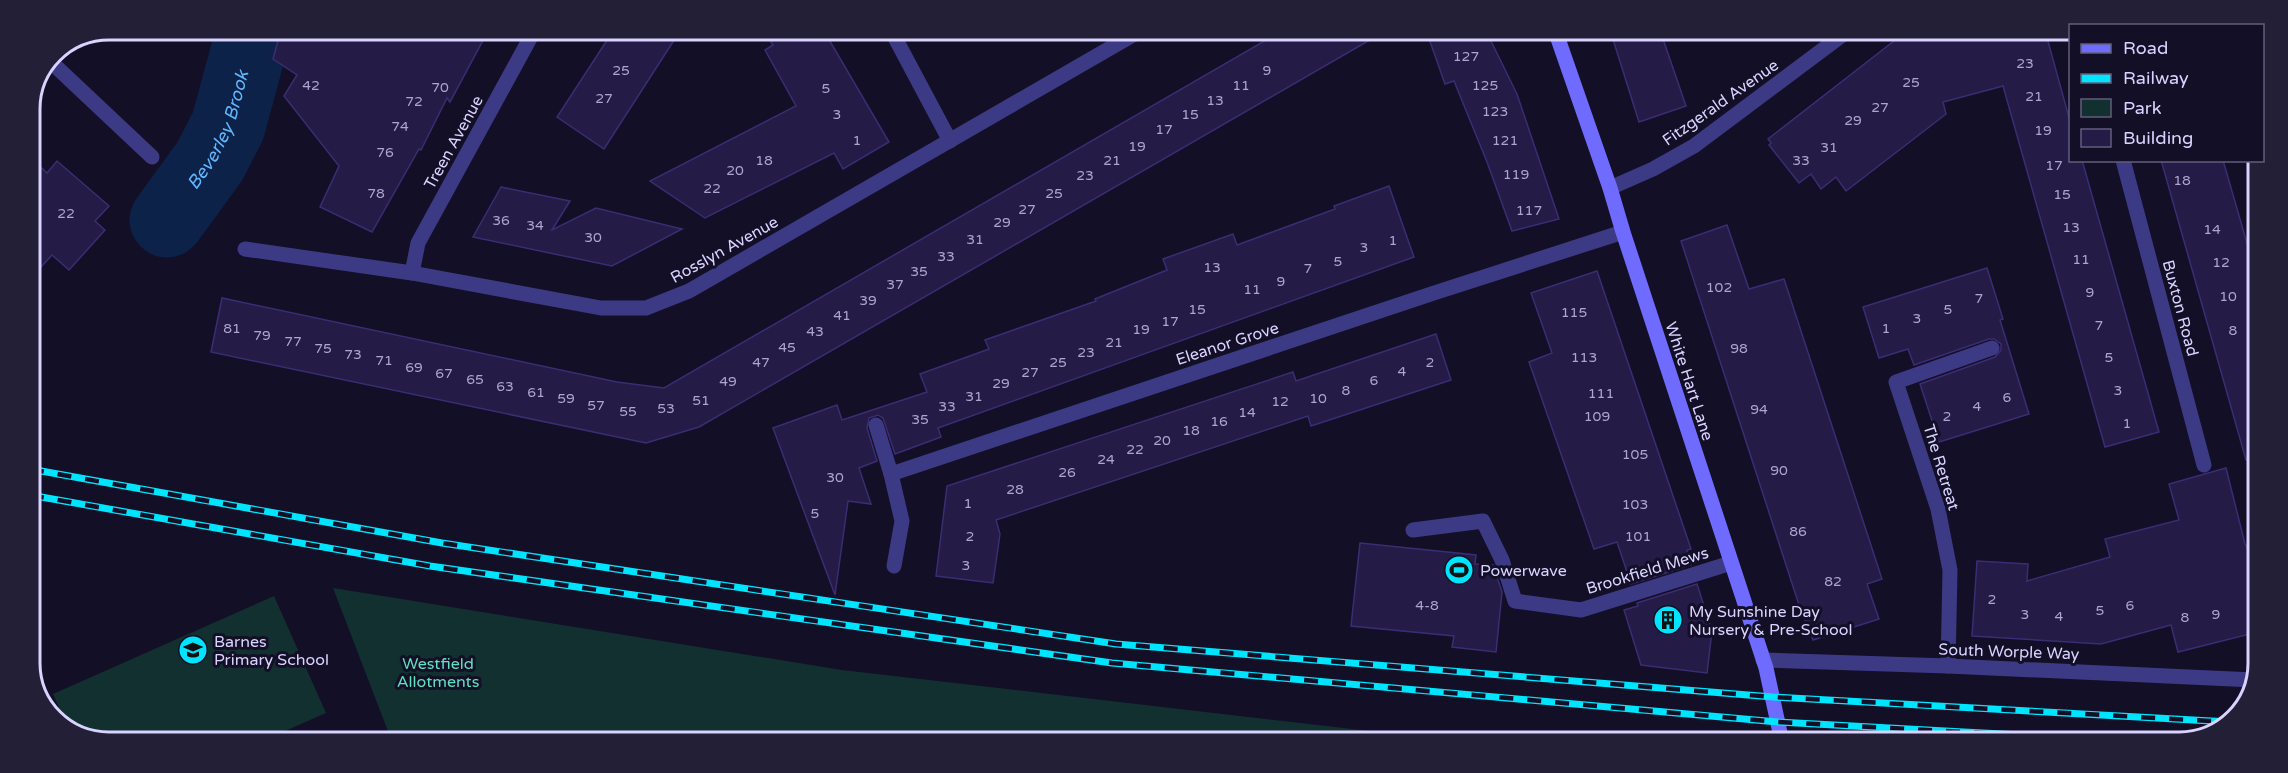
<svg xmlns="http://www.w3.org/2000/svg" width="2288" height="773" font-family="'Varela Round',sans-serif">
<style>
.green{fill:#12302f}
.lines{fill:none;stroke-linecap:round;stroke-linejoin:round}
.river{stroke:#0c2248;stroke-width:75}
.building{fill:#241b47;stroke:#3b2d73;stroke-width:1.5}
.street{stroke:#3d3a85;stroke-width:15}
.secondary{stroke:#6f6bff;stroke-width:15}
.rail-casing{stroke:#00e5ff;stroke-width:7}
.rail{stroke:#130f26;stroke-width:4.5;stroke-dasharray:14;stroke-linecap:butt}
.labels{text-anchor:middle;stroke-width:6;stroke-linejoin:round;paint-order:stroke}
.number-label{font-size:14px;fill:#aca6d1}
.street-label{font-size:16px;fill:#d9d4ff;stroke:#130f26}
.poi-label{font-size:16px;fill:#d9d4ff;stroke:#130f26;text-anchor:start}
.park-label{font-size:16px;fill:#5fe0c0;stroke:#130f26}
.water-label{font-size:18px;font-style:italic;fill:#62b6ff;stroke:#130f26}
.rim{fill:none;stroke:#d9d4ff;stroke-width:3}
</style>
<rect width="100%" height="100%" fill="#130f26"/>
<g class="green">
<polygon points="333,588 842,670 1439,739 1432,742 391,739"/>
<polygon points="274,596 326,713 267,739 84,739 68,728 53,694"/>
</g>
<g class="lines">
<path class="river" id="s1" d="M167 220 210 161 228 126 254 30"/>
</g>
<g class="building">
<polygon points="281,30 488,31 450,102 447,98 421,150 419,149 372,232 320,207 339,166 284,96 297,75 273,59"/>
<polygon points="613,31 680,31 604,149 557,117"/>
<polygon points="764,31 824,31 889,142 843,169 834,153 705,218 650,181 796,106 765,50 773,45"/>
<polygon points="1280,32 1382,33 699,427 646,443 211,352 222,298 617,382 664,388"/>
<polygon points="1427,33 1487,33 1517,94 1559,219 1512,231 1487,162 1454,81 1445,84"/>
<polygon points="1611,33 1661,33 1686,106 1639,122"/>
<polygon points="1903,34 2046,34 2070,121 2070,160 2082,160 2159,432 2105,447 2003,86 1943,102 1946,114 1846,191 1836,177 1821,189 1811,174 1799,183 1769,145 1771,143 1768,139"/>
<polygon points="30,157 47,173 57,161 109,206 95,221 105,230 69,270 52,255 30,279"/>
<polygon points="2161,160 2223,160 2257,278 2255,459 2246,460"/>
<polygon points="1389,186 1414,257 938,428 941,437 895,454 883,418 878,415 869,418 867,428 877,461 859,468 871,504 848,501 835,595 773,428 837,405 842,420 927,392 920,374 989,349 985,340 1096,301 1095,299 1167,270 1163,259 1233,234 1237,245 1335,209 1334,206"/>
<polygon points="501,187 570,201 552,230 596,208 682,229 612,266 473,237"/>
<polygon points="1727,225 1749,289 1784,279 1882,579 1867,584 1879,619 1813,640 1799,605 1681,241"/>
<polygon points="1987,268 2003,319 2000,320 2029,414 1939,442 1920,384 1995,357 2001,350 2001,344 1994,339 1989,339 1914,365 1908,349 1879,358 1863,307"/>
<polygon points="1597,271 1691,549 1687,550 1691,565 1631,584 1617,542 1594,549 1529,362 1552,353 1531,293"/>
<polygon points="1436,334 1451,380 1311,426 1308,416 996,520 1000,534 993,583 936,576 947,486 1293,372 1296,381"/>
<polygon points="2226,468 2245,544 2248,550 2255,548 2254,633 2178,652 2171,625 2101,644 1972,636 1977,561 2028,564 2027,581 2110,557 2105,539 2179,520 2169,484"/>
<polygon points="1360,543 1476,555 1475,564 1493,565 1502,592 1496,652 1452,647 1454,636 1351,626"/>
<polygon points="1697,584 1712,631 1707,673 1641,665 1624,610 1638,606 1637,603"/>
</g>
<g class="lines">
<g class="street">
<polyline points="892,32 950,141"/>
<polyline points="50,61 152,157"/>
<polyline points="2123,160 2204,465"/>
<polyline points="1610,188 1653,169 1694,146 1845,33"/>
<polyline points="245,249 412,273 601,308 646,308 689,291 1138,32"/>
<polyline points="412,273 418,243 534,31"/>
<polyline points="876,425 891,474 1434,293 1623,232"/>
<polyline points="891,474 902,521 894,566"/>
<polyline points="1413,530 1483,521 1502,560 1515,601 1581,610 1731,563"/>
<polyline points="1763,660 1948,666 2254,680"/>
<polyline points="1948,666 1950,570 1938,509 1896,382 1992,348"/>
</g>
<polyline class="secondary" points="1556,33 1610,188 1623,232 1766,668 1782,742"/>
<g class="rail-casing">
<g id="rail">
<polyline points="30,469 442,543 1116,644 1773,697 2230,722"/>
<polyline points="30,495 430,566 1112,663 1778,722 2167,743"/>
</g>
</g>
<use href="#rail" class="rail"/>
</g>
<defs>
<g id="stadium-disc" transform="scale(1.5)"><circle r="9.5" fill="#00e5ff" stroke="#130f26"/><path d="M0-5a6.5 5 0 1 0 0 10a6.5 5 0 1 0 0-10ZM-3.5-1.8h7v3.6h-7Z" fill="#111"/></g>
<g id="building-disc" transform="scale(1.5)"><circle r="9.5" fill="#00e5ff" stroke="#130f26"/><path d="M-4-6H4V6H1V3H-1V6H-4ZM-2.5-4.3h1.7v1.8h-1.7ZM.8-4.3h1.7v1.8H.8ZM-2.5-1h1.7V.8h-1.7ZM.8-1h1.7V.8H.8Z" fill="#111"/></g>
<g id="school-disc" transform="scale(1.5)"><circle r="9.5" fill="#00e5ff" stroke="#130f26"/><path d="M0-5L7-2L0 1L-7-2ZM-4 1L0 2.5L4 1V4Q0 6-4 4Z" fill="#111"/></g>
</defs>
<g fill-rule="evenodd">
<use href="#stadium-disc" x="1459" y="570"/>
<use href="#building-disc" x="1668" y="620"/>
<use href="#school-disc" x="193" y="650"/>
</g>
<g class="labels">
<g class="number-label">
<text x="1466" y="61">127</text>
<text x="2025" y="68">23</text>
<text x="621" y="75">25</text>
<text x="1267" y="75">9</text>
<text x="1911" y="87">25</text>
<text x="311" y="90">42</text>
<text x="1241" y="90">11</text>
<text x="1485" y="90">125</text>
<text x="440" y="92">70</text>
<text x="826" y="93">5</text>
<text x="2034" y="101">21</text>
<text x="604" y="103">27</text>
<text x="1215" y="105">13</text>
<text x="414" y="106">72</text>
<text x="1880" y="112">27</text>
<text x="1495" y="116">123</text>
<text x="837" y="119">3</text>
<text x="1190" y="119">15</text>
<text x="1853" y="125">29</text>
<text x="400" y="131">74</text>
<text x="1164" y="134">17</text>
<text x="2043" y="135">19</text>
<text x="857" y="145">1</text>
<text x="1505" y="145">121</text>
<text x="1137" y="151">19</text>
<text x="1829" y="152">31</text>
<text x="385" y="157">76</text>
<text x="764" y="165">18</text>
<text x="1112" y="165">21</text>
<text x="1801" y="165">33</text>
<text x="2054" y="170">17</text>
<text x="735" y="175">20</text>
<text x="1516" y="179">119</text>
<text x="1085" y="180">23</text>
<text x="2182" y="185">18</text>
<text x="712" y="193">22</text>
<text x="376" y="198">78</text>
<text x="1054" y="198">25</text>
<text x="2062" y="199">15</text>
<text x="1027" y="214">27</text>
<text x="1529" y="215">117</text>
<text x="66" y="218">22</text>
<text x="501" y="225">36</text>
<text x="1002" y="227">29</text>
<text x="535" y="230">34</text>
<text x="2071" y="232">13</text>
<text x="2212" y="234">14</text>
<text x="593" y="242">30</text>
<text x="975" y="244">31</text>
<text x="1393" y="245">1</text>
<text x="1364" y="252">3</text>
<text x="946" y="261">33</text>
<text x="2081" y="264">11</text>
<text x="1338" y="266">5</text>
<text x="2221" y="267">12</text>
<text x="1212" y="272">13</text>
<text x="1308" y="273">7</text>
<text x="919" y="276">35</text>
<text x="1281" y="286">9</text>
<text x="895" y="289">37</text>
<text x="1719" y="292">102</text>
<text x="1252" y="294">11</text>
<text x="2090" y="297">9</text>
<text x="2228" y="301">10</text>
<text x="1979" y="303">7</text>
<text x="868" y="305">39</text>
<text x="1197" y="314">15</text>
<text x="1948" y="314">5</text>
<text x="1574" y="317">115</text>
<text x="842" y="320">41</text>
<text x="1917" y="323">3</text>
<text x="1170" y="326">17</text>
<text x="2099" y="330">7</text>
<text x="232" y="333">81</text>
<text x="1886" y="333">1</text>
<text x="1141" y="334">19</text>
<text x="2233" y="335">8</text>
<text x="815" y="336">43</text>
<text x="262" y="340">79</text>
<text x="293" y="346">77</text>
<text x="1114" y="347">21</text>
<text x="787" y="352">45</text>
<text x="323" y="353">75</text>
<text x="1739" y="353">98</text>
<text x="1086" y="357">23</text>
<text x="353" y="359">73</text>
<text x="1584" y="362">113</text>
<text x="2109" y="362">5</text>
<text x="384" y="365">71</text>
<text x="761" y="367">47</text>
<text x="1058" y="367">25</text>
<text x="1430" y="367">2</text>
<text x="414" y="372">69</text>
<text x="1402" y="376">4</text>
<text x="1030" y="377">27</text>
<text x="444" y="378">67</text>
<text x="475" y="384">65</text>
<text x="1374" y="385">6</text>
<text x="728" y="386">49</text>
<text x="1001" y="388">29</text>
<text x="505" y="391">63</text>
<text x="1346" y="395">8</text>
<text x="2118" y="395">3</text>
<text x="536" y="397">61</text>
<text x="1601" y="398">111</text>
<text x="974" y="401">31</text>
<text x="2007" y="402">6</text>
<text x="566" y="403">59</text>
<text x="1318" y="403">10</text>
<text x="701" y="405">51</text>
<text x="1280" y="406">12</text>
<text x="596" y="410">57</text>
<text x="947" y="411">33</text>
<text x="1977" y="411">4</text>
<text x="666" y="413">53</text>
<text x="1759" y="414">94</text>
<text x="628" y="416">55</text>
<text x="1247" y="417">14</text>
<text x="1597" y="421">109</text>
<text x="1947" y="421">2</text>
<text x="920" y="424">35</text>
<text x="1219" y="426">16</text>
<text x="2127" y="428">1</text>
<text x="1191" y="435">18</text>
<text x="1162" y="445">20</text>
<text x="1135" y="454">22</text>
<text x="1635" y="459">105</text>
<text x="1106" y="464">24</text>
<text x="1779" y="475">90</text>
<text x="1067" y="477">26</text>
<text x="835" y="482">30</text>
<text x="1015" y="494">28</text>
<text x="968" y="508">1</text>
<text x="1635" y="509">103</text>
<text x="815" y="518">5</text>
<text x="1798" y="536">86</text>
<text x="970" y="541">2</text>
<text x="1638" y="541">101</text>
<text x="966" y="570">3</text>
<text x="1833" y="586">82</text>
<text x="1992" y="604">2</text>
<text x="1427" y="610">4-8</text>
<text x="2130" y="610">6</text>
<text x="2100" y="615">5</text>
<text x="2025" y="619">3</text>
<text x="2216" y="619">9</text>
<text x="2059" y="621">4</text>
<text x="2185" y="622">8</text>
</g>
<g class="street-label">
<text transform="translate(1720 102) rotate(-35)" y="6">Fitzgerald Avenue</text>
<text transform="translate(453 142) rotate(-61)" y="6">Treen Avenue</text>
<text transform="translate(724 249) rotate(-29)" y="6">Rosslyn Avenue</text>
<text transform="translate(2181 308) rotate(75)" y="6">Buxton Road</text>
<text transform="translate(1227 343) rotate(-18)" y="6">Eleanor Grove</text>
<text transform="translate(1690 381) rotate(72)" y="6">White Hart Lane</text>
<text transform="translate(1942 467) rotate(73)" y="6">The Retreat</text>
<text transform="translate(1647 570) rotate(-17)" y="6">Brookfield Mews</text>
<text transform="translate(2009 651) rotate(2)" y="6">South Worple Way</text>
</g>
<g class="poi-label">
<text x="1480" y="576">Powerwave</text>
<text x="1689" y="617">My Sunshine Day<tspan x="1689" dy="18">Nursery &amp; Pre-School</tspan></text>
<text x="214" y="647">Barnes<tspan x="214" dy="18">Primary School</tspan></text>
</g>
<g class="park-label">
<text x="438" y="669">Westfield<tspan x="438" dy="18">Allotments</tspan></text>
</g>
<g class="water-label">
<text dy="6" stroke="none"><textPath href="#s1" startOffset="105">Beverley Brook</textPath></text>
</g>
</g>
<path d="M0 0H2288V773H0ZM109 40H2179A69 69 0 0 1 2248 109V663A69 69 0 0 1 2179 732H109A69 69 0 0 1 40 663V109A69 69 0 0 1 109 40Z" fill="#231f37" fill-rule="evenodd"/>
<path class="rim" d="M109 40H2179A69 69 0 0 1 2248 109V663A69 69 0 0 1 2179 732H109A69 69 0 0 1 40 663V109A69 69 0 0 1 109 40Z"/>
<rect x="2069" y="24" width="195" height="138" fill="#130f26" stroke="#625e7d" stroke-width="1.5"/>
<rect x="2081" y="44" width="30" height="9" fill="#6f6bff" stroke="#625e7d" stroke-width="1.5"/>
<text x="2123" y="54" font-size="18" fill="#d9d4ff">Road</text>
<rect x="2081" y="74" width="30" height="9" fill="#00e5ff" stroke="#625e7d" stroke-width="1.5"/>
<text x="2123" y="84" font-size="18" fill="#d9d4ff">Railway</text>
<rect x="2081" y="99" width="30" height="18" fill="#12302f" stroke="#625e7d" stroke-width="1.5"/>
<text x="2123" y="114" font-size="18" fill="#d9d4ff">Park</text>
<rect x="2081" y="129" width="30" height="18" fill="#241b47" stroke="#625e7d" stroke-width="1.5"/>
<text x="2123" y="144" font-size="18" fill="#d9d4ff">Building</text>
</svg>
